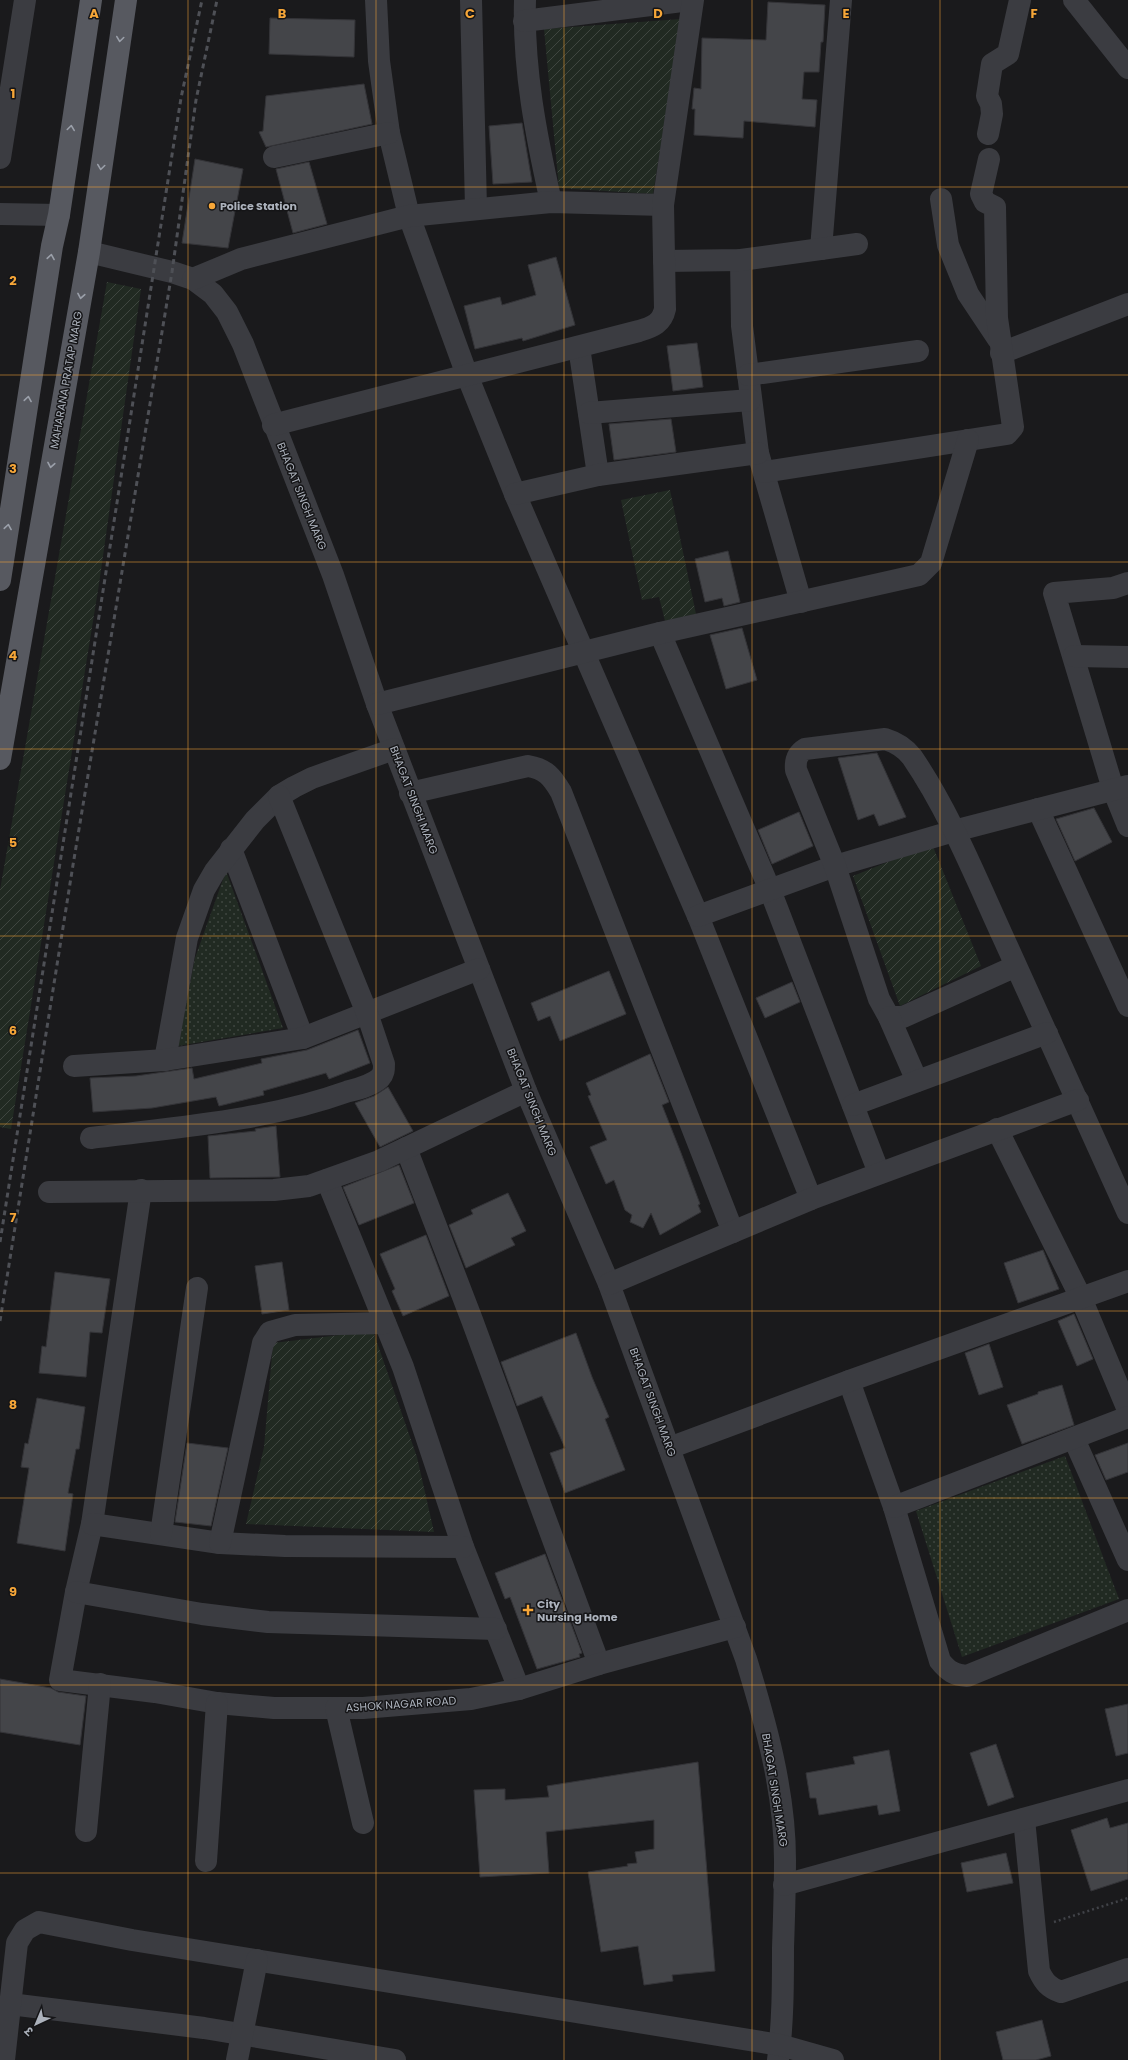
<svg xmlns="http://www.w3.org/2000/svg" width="1128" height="2060" font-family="Poppins,'Noto Sans Devanagari',sans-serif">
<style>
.grass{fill:url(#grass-dots)}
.garden{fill:url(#garden-furrows)}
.building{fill:#444549;stroke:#343438}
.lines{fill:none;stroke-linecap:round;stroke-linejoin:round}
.path{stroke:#414348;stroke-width:2.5;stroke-dasharray:2 3;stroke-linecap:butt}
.minor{stroke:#3b3c41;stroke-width:22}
.major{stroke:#575960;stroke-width:22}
.rail{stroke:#4e5056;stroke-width:3;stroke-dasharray:5 4;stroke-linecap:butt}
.oneway{stroke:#9ba0aa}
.grid{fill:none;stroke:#f6a638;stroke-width:1;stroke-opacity:0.55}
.poi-dot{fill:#f6a638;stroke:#151517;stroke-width:1.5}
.labels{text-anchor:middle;stroke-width:3;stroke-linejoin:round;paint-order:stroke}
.poi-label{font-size:11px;font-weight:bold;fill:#acb2bc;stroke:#151517;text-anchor:start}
.street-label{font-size:11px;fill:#acb2bc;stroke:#151517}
.grid-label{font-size:13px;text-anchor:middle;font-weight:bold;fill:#f6a638;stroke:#151517;stroke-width:3;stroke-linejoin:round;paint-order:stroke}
</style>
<defs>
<pattern id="grass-dots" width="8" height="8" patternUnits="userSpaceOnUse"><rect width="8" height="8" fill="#212a22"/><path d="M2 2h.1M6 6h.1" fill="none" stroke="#3f4640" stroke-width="1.8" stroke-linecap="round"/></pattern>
<pattern id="garden-furrows" width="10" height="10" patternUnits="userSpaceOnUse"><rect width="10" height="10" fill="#212a22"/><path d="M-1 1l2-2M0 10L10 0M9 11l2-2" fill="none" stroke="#3f4640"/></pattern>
</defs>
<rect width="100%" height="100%" fill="#1a1a1c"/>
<g class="grass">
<polygon points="226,871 283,1028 178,1046 195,958"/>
<polygon points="1065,1456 1119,1599 962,1657 916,1511"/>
</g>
<g class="garden">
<polygon points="681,19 653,194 559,188 544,29"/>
<polygon points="107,282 141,289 99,584 11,1129 0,1127 0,890"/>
<polygon points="670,490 696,614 665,621 659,597 642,600 621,500"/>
<polygon points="932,844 981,966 900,1006 853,876"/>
<polygon points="373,1331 417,1457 434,1532 246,1524 264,1447 273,1343"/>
</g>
<g class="building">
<polygon points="768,2 825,5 823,42 821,42 819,72 804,72 802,99 817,100 815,127 744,121 743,138 694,135 695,109 692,109 694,88 701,89 702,38 766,40"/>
<polygon points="270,18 355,20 354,57 269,54"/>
<polygon points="364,84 372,124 266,147 259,132 263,131 266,96"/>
<polygon points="522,123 532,182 493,184 489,126"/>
<polygon points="195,159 243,169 228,248 182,243"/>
<polygon points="309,162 327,224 293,233 276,169"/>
<polygon points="556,257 575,325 523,341 522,338 475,349 464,306 500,297 502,305 536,295 528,265"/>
<polygon points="697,343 703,387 673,391 667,346"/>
<polygon points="671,419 676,452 614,460 609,424"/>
<polygon points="728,551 740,602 724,606 722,598 705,602 695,559"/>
<polygon points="742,628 757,680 726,689 710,635"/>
<polygon points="877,753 906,817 879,826 874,814 858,820 838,758"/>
<polygon points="1094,808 1112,842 1075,861 1056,819"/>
<polygon points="799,812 813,846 772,864 758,830"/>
<polygon points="609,971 626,1014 560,1041 550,1016 538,1021 531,1003"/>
<polygon points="792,982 800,1002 765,1018 756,998"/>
<polygon points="358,1030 370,1063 329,1079 326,1073 263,1091 264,1095 219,1106 216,1097 152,1108 93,1112 90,1078 136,1076 192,1068 194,1079 262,1063 261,1059 307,1050"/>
<polygon points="650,1054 669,1102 662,1105 681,1153 700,1204 698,1205 701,1212 660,1235 651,1213 643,1228 630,1222 632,1215 625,1210 614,1180 606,1184 590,1147 607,1140 588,1096 591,1095 586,1083"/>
<polygon points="388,1087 413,1131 380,1147 355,1103 374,1096"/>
<polygon points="276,1126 280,1177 210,1178 208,1136 256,1131 255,1129"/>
<polygon points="399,1165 414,1203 359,1225 343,1187"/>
<polygon points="508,1193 526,1231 511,1238 515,1245 466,1268 449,1225 473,1214 471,1210"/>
<polygon points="426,1235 449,1296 403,1316 392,1291 395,1289 380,1254"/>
<polygon points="1043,1250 1059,1289 1018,1303 1004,1263"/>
<polygon points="282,1262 289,1310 262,1314 255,1266"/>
<polygon points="55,1272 110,1279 102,1333 90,1332 86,1377 39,1373 42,1346 46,1347"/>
<polygon points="1074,1314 1093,1359 1077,1366 1058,1321"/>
<polygon points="576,1333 592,1377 609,1417 605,1419 625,1470 565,1493 550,1453 565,1448 542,1396 517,1406 501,1362"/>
<polygon points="989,1344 1003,1387 979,1395 965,1353"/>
<polygon points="1062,1385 1074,1425 1022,1444 1007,1405 1038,1394 1038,1392"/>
<polygon points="37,1398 85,1407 79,1449 76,1449 68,1493 73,1494 65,1551 17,1543 29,1468 21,1467 25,1443 28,1444"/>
<polygon points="187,1443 228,1448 211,1526 175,1522"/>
<polygon points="1128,1443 1128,1472 1106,1480 1095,1455"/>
<polygon points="545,1554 582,1653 579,1654 580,1657 537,1669 510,1597 505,1599 495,1573"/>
<polygon points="0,1679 51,1688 58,1692 86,1696 80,1745 0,1732"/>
<polygon points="1128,1704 1128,1753 1116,1756 1105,1709"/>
<polygon points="996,1744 1014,1797 988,1806 970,1753"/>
<polygon points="889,1750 900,1811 879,1815 877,1805 819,1815 816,1798 810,1798 806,1773 855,1764 853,1757"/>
<polygon points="698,1762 715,1971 672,1975 673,1981 644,1985 638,1946 601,1952 588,1872 628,1866 627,1864 637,1863 635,1852 654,1849 654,1820 546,1832 549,1873 480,1877 474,1790 505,1789 505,1800 549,1797 547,1786"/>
<polygon points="1107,1818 1110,1828 1128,1823 1128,1879 1091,1891 1071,1830"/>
<polygon points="1006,1853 1013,1883 967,1892 961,1863"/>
<polygon points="1042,2020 1051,2056 1036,2060 1003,2060 996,2032"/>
</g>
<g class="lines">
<polyline class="path" points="1054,1922 1128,1898"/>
<g class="minor">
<polyline points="376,0 379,61 389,133 409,216 467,375 515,494 698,916 811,1199"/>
<polyline points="471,0 476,208"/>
<path d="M525 0C523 69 536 135 551 202"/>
<polyline points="1074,0 1128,68"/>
<polyline points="524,21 690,0"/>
<polyline points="988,134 992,114 991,104 987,96 992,64 1008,54 1020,0"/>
<polyline points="274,157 389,133"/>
<polyline points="0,158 25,0"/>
<polyline points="941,199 948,245 968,294 998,339"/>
<polyline points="0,214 59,215"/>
<polyline points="821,249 841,0"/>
<path d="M89 252 172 272 193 279 213 294 227 312 243 344 333 575 377 704 526 1091 609 1284 746 1659C766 1724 785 1792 785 1860 785 1889 784 1919 783 1948 783 1985 783 2023 778 2060"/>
<polyline points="741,260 742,326 758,453 801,602"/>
<polyline points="664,261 741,260 857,244"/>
<polyline points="193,279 241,259 409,216 551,202 663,205"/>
<polyline points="579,347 598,475"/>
<polyline points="1001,353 1128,304"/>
<polyline points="748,375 918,351"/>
<polyline points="589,413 750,400"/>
<path d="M273 425 639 331C653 327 662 323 665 309L663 205 693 0"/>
<polyline points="764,472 1007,434 1013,427 997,318 995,207 985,202 981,194 989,159"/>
<polyline points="515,494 598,475 758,453"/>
<polyline points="1128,583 1113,588 1054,593 1113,789 1128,826"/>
<polyline points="660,633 770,890 879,1173"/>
<polyline points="1074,656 1128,657"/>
<polyline points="377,704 660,633 919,575 931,563 968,440"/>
<path d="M410 793 528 766C546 769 552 777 561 792L733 1232"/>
<polyline points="1038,809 1128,1006"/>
<polyline points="231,849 303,1038"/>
<polyline points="698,916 835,866 954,831 1128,786"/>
<path d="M1016 966 903 1017H889L879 999 835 866 796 770C795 760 797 754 805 749L885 739C895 742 905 748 912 757 949 811 976 878 1003 937 1045 1029 1087 1121 1128 1213"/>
<polyline points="889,1017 917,1081"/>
<polyline points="165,1060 187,938 204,890 215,871 255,820 279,796 294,787 312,778 394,749"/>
<polyline points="74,1066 165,1060 303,1038 479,969"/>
<polyline points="853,1105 1047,1033"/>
<polyline points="997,1129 1081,1298 1128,1410"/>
<path d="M91 1138C177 1127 265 1121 346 1092 357 1089 371 1086 380 1078 384 1073 384 1070 384 1064L367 1013 279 796"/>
<polyline points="406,1148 472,1320 599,1664"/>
<polyline points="327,1180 403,1367 463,1547 519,1689"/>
<polyline points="141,1190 92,1524 76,1592 60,1680 155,1692 217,1703 274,1708 363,1708 471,1699 519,1689 599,1664 735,1627"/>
<polyline points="49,1192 274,1190 309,1186 379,1161 526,1091"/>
<polyline points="609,1284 811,1199 1078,1100"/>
<path d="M849 1381 894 1507 940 1661C948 1671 954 1675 967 1676L1128 1610"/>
<polyline points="1074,1439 1128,1560"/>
<polyline points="669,1448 849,1381 1128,1281"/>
<polyline points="894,1507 1128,1417"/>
<polyline points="92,1524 220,1543 285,1546 463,1547"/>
<polyline points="161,1534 197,1288"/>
<polyline points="220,1543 263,1343 270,1332 295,1325 385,1323"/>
<polyline points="76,1592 202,1614 268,1622 496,1629"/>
<polyline points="336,1708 363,1823"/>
<path d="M1024 1819 1039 1971C1044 1982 1049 1988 1061 1992L1128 1969"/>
<polyline points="86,1831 100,1684"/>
<polyline points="206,1861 217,1703"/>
<polyline points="784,1885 1128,1790"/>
<polyline points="10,2004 204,2028 395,2060"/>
<polyline points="4,2060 17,1943 25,1930 39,1922 132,1940 780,2045 833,2060"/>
<polyline points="237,2060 257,1960"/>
</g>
<g class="major">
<polyline points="0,580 52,246 59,215 91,0"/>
<polyline points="0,759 89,252 126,0"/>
</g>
<g class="rail">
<polyline points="0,1242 181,98 202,0"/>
<polyline points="0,1321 73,865 172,272 196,100 217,0"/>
</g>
</g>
<defs><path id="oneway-chevron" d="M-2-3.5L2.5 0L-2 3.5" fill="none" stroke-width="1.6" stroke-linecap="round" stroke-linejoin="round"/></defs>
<g class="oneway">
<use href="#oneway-chevron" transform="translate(120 39) rotate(98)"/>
<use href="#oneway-chevron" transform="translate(71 128) rotate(-82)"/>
<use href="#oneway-chevron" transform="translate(101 167) rotate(98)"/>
<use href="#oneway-chevron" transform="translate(51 257) rotate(-81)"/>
<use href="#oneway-chevron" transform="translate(81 296) rotate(100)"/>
<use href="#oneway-chevron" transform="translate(28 399) rotate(-81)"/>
<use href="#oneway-chevron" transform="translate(51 465) rotate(100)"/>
<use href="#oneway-chevron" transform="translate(8 527) rotate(-81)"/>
</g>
<path class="grid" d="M188 0V2060M376 0V2060M564 0V2060M752 0V2060M940 0V2060M0 187H1128M0 375H1128M0 562H1128M0 749H1128M0 936H1128M0 1124H1128M0 1311H1128M0 1498H1128M0 1685H1128M0 1873H1128"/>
<g class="poi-dot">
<circle cx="212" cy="206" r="4"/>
<path d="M526 1604h4v4h4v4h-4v4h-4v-4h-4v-4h4z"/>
</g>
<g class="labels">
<g class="poi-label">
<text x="220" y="210">Police Station</text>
<text x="537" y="1608">City<tspan x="537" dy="13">Nursing Home</tspan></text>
</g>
<g class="street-label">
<text transform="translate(66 380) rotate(-80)" y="4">MAHARANA PRATAP MARG</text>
<text transform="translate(302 496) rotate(68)" y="4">BHAGAT SINGH MARG</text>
<text transform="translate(414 800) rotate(69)" y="4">BHAGAT SINGH MARG</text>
<text transform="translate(532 1102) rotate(68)" y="4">BHAGAT SINGH MARG</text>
<text transform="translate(653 1402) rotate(70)" y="4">BHAGAT SINGH MARG</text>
<text transform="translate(401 1704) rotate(-4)" y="4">ASHOK NAGAR ROAD</text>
<text transform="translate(775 1790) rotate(81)" y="4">BHAGAT SINGH MARG</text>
</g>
</g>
<g class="grid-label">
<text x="94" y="18">A</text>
<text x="282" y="18">B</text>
<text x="470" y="18">C</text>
<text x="658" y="18">D</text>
<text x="846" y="18">E</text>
<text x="1034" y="18">F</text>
<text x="13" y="98">1</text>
<text x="13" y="285">2</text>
<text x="13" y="473">3</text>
<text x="13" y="660">4</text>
<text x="13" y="847">5</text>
<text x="13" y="1035">6</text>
<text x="13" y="1222">7</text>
<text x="13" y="1409">8</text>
<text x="13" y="1596">9</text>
</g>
<g transform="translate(36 2024) rotate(224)" stroke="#151517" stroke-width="3" paint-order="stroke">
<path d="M0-3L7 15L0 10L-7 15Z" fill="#acb2bc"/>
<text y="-6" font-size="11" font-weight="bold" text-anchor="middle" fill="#acb2bc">उ</text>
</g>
</svg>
